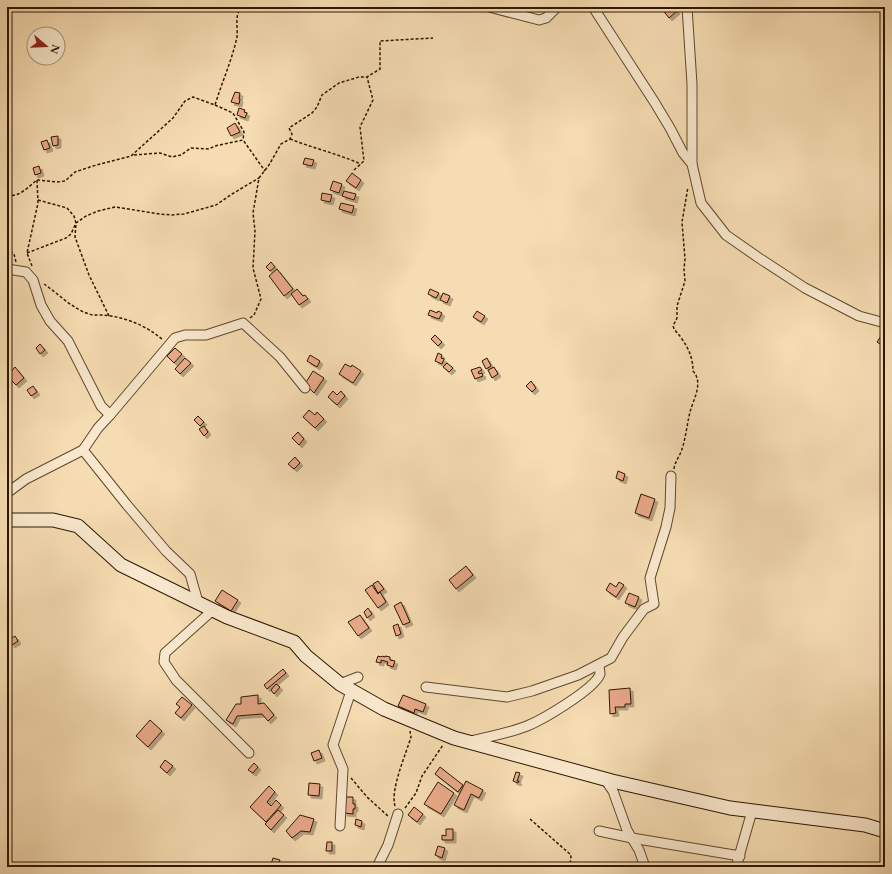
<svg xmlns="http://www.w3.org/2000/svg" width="892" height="874" font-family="'EB Garamond',serif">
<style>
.building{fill:#eaaa8a;stroke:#2d1700;filter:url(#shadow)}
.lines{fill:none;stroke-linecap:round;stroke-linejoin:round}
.street-casing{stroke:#5f482c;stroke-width:11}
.secondary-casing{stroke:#2d1700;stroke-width:15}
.path{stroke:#2d1700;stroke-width:1.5;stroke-dasharray:3 2;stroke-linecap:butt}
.street{stroke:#f9e8cd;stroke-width:9}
.secondary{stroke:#f9e8cd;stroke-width:13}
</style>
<defs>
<filter id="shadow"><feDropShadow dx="3" dy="3" stdDeviation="0" flood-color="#0004"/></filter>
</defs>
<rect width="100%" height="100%" fill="#f6dcb2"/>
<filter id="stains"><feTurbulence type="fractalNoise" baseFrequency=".005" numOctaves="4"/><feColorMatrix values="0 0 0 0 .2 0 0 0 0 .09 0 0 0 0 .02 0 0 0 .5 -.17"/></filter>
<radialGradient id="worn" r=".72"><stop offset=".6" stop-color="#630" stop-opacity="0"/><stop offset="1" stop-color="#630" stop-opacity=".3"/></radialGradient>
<g class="building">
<polygon points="665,7 674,7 677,11 669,18 662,9"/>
<polygon points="235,92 240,93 239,99 240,99 239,104 231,102"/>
<polygon points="239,108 245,110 244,112 247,113 245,118 237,115"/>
<polygon points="235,123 240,132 231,136 227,128"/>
<polygon points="58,136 58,145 53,146 51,137"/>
<polygon points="47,140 50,148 44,150 41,142"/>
<polygon points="305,158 314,160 312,166 303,164"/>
<polygon points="39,166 41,173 35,175 33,168"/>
<polygon points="352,173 361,180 356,188 346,181"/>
<polygon points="333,181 342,184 339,193 330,190"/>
<polygon points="344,191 356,194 354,200 342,196"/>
<polygon points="322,193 332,195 330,202 321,200"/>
<polygon points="341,203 354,206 352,213 339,209"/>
<polygon points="271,262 275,267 270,271 266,267"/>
<polygon points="277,269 293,289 284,296 269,276"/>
<polygon points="297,289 303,296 305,295 308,299 299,305 291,294"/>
<polygon points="430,289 439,293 436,298 428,294"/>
<polygon points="443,293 450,296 447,303 440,300"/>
<polygon points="430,310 437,313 438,311 442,313 439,319 428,315"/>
<polygon points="477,311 485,316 481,322 473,317"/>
<polygon points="883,333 885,334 885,347 877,342"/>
<polygon points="435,335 442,342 438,346 431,339"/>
<polygon points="40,344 45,350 40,354 36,348"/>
<polygon points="175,348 182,354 174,363 167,356"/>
<polygon points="438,353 442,355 441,358 444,359 442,364 435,361"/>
<polygon points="310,355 320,361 317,367 307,361"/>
<polygon points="185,358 191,363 180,374 175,369"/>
<polygon points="487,358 491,366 486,369 482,361"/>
<polygon points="447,363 453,368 449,372 443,367"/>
<polygon points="345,364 351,367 352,365 361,371 353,383 339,374"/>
<polygon points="15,367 24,378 16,385 7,376"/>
<polygon points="480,367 482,370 478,372 479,374 482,373 483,376 475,379 471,370"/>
<polygon points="494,367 498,374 492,378 488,370"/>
<polygon points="313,371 324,378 314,393 305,384"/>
<polygon points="531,381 536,388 532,392 526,386"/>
<polygon points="33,386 37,392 31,396 27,390"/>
<polygon points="333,391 337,395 341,391 345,396 337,405 328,397"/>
<polygon points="309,410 315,415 317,412 324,419 315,428 303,417"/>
<polygon points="198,416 204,422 200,426 194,420"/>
<polygon points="204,426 208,432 204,436 199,429"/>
<polygon points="298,432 304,439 299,445 292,438"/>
<polygon points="295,457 300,463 294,469 288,464"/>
<polygon points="618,471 625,474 623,481 616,478"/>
<polygon points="641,494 655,499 649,518 635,513"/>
<polygon points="466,566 473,575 456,589 449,580"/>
<polygon points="378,581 384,589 378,593 373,584"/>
<polygon points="619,582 624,585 616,597 606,590 610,583 616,587"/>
<polygon points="372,585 378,594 380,592 386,602 378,608 365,590"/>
<polygon points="222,590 238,600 231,611 215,601"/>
<polygon points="629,593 639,597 635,607 625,603"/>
<polygon points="401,602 410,622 403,625 394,606"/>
<polygon points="368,608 372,614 367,618 364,612"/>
<polygon points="360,615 369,628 358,636 348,622"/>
<polygon points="398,624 401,634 396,636 393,626"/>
<polygon points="15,636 18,641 12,645 9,640"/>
<polygon points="378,656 381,657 382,656 385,657 385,656 390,657 390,660 395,661 393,667 387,665 388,662 381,660 381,663 376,662"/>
<polygon points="283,669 286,673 267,689 264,685"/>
<polygon points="276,684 280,687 274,694 271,690"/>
<polygon points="630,688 631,704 625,704 625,707 615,707 616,713 610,714 609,690"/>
<polygon points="258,695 258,704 264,703 274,715 268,721 262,714 237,716 233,724 226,720 236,704 241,704 241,697"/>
<polygon points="403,695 426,704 423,712 415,709 414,713 398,706"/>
<polygon points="182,697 192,705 181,718 175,713 180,707 176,704"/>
<polygon points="150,720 162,731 148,747 136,736"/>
<polygon points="319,750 322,758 314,761 311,753"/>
<polygon points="165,760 173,766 167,773 160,767"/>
<polygon points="254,763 258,767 253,773 248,770"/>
<polygon points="440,767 463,785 458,792 435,774"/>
<polygon points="516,772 520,773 517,781 519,781 518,783 513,781"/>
<polygon points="466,781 483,790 479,798 471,794 464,810 454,805"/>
<polygon points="438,782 454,793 441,814 424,804"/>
<polygon points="309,783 320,784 319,796 308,795"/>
<polygon points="269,786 275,792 267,802 271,806 276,800 281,805 266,822 250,807"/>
<polygon points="344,797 353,797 353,804 355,804 355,809 353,809 353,814 344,813"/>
<polygon points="414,807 423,814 417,822 408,815"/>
<polygon points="278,810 284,815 271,830 265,824"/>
<polygon points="300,815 314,819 310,832 301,831 292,838 286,831"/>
<polygon points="356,819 362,821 361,827 355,825"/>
<polygon points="446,829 453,829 453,840 442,840 442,835 446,836"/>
<polygon points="327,842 332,842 332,851 326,851"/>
<polygon points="438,846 445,848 442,858 435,855"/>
<polygon points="273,858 280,860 278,867 270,867"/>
</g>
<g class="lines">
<g class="street-casing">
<g id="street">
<polyline points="489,7 539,20 546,18 557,7"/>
<polyline points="593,7 655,103 670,128 683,153 692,164 701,203 726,235 759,258 805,288 859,316 885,323"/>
<polyline points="687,7 692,84 692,164"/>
<polyline points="7,269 26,272 33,280 41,305 50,321 68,341 101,406 110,415 98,428 83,450 127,505 166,551 190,574 198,602"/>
<polyline points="110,415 175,338 185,335 206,335 243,323 280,357 305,388"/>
<polyline points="7,493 26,479 83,450"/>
<polyline points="213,610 165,653 164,662 176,680 249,753"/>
<polyline points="340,684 358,677"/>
<polyline points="426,687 507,697 532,691 578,675 611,658 623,637 644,609 654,604 650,578 666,527 670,508 671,476"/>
<path d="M470 741C489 737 509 733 527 726 542 720 595 689 600 674 600 672 599 668 599 665"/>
<polyline points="604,778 613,791 627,830 639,850 645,867"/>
<polyline points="340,826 343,769 333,745 351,691"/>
<polyline points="599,831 632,838 740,856"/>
<polyline points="377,867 388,845 398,814"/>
<polyline points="736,867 752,811"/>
</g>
</g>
<g class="secondary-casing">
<polyline id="secondary" points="7,520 53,520 78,526 121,565 227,617 294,642 306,656 340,684 384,709 454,738 612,781 730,808 865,825 885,831"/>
</g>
<g class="path">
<polyline points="215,105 233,113 244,132 243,140"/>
<path d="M290 139C313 148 338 154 361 164"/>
<polyline points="134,155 160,153 172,157 181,155 191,148 209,149 215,146 243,140 265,171"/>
<polyline points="354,170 364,161 360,127 373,100 367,77"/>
<path d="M7 195C19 198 28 187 37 180L57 182 65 181 75 172 93 166 131 156 173 118 185 101 193 97 215 105C222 82 232 60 237 37 238 27 234 14 242 7"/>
<polyline points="38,200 67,208 74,216 76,223 75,237 89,275 109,316"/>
<polyline points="7,247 14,254 16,262"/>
<polyline points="27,253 66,238 71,234 76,223 86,216 98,211 115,207 160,214 171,215 184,214 216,205 232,194 259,178"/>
<polyline points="32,266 27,253 38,203 37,180"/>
<path d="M44 284C59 294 74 311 93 315 96 315 100 315 103 315 125 317 145 325 162 339"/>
<polyline points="250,318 254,315 261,299 253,268 255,231 253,213 259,178 269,165 281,144 290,139 292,134 289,128 312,113 317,107 322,95 339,83 359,77 367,77 380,69 380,41 433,38"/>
<path d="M674 469C675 461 680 456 682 449 686 437 687 424 690 412 693 400 704 383 693 371 693 359 689 349 682 339 679 334 675 332 673 326L677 318V306L685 281 684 269 685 259 682 222 688 187"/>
<polyline points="351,778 367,797 389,817"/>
<path d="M395 806C390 790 406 754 411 737L410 731"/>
<polyline points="405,808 416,793 422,776 443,745"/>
<polyline points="530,819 571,855 570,867"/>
</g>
<use href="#street" class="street"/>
<use href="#secondary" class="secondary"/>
</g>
<rect width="892" height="874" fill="none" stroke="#f6dcb2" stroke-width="24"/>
<rect x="8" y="8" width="876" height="858" fill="none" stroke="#2d1700" stroke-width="2"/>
<rect x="12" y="12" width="868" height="850" fill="none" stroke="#2d1700"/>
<g transform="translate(46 46) rotate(109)"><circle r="19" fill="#f9e8cd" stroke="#a7947b"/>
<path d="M0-3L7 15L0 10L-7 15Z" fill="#8f2418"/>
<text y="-6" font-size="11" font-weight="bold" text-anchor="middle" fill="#2d1700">N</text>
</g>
<rect width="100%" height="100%" filter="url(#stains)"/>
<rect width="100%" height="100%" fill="url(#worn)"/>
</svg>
